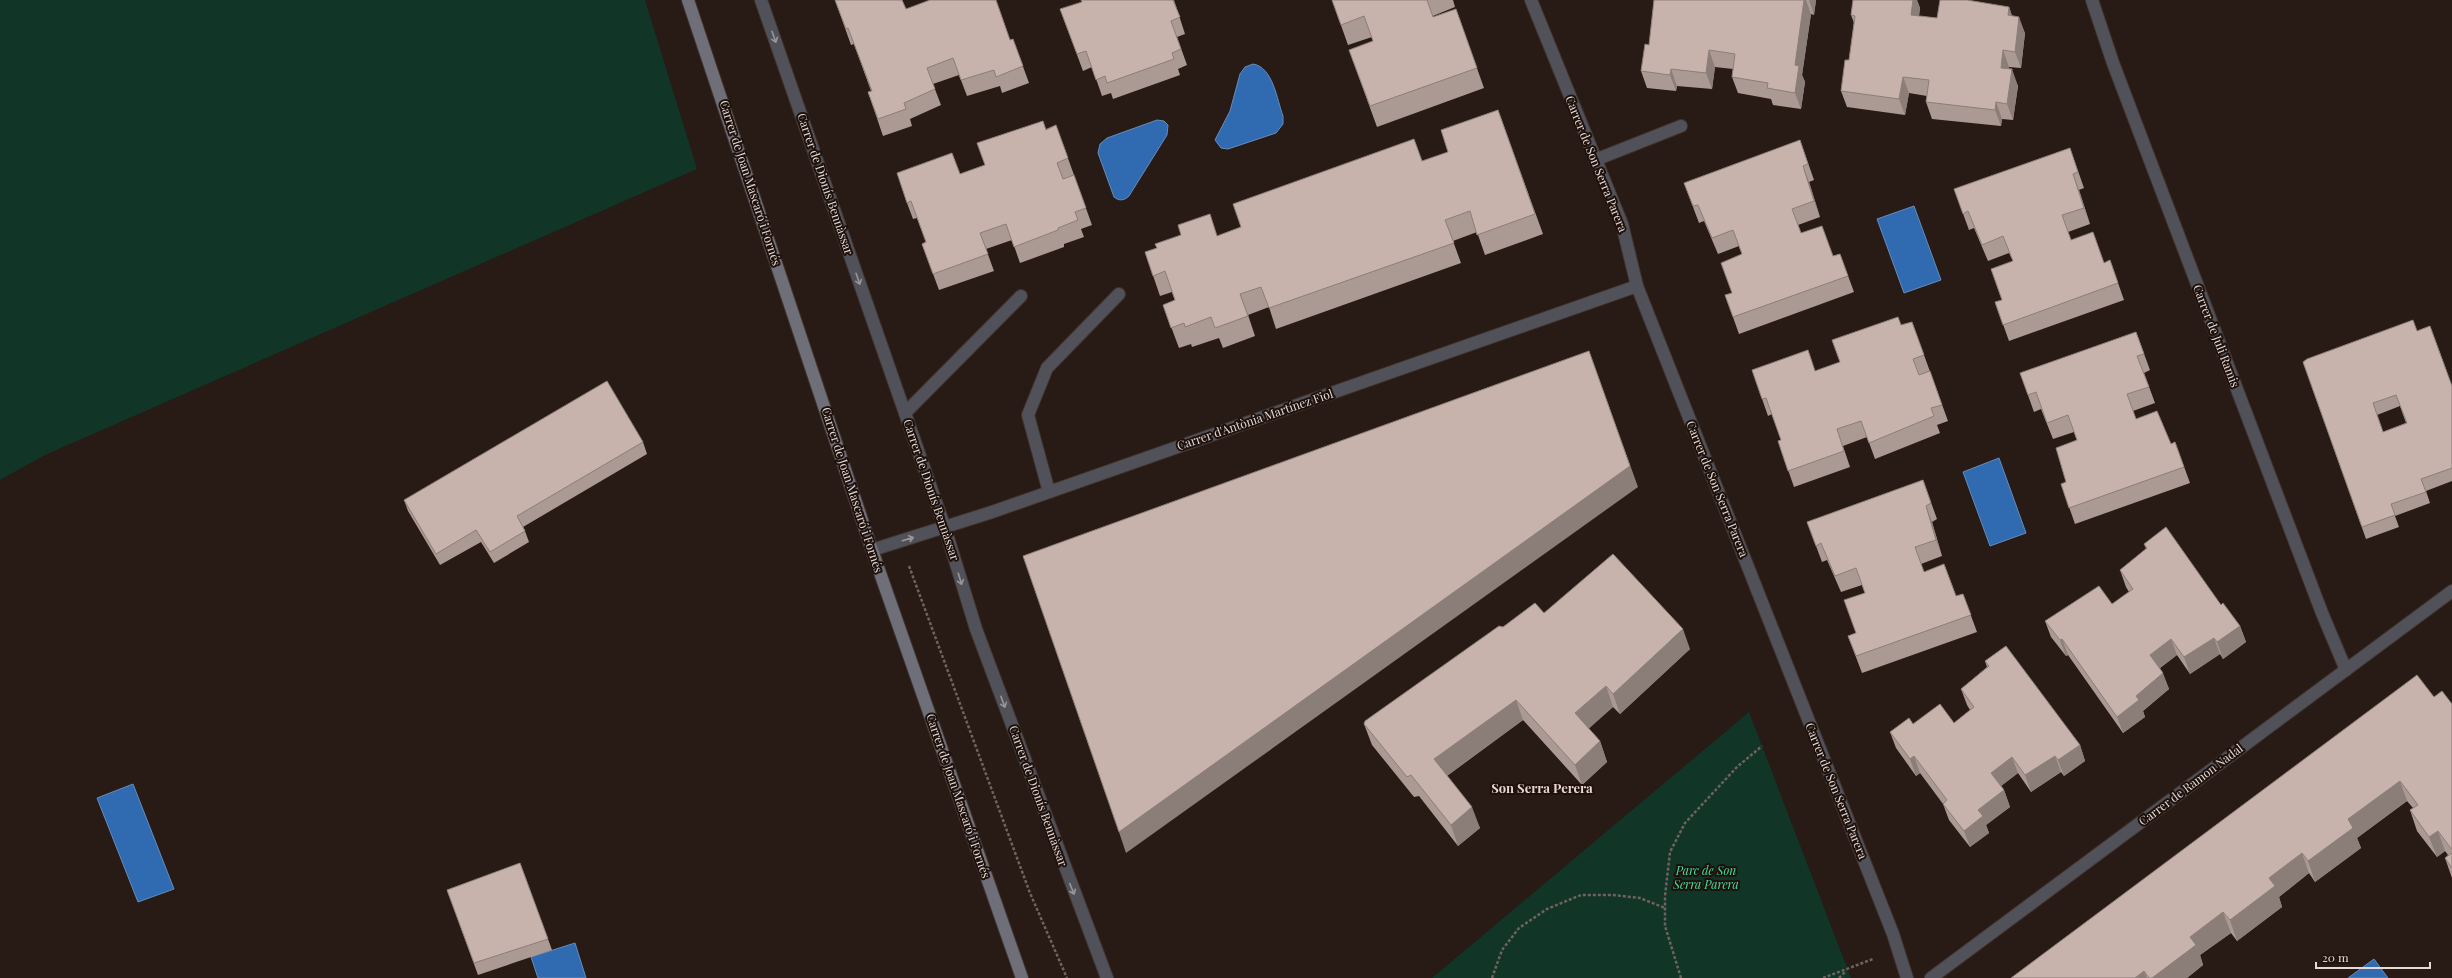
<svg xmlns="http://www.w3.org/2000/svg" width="2452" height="978" font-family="'Playfair Display',serif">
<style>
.green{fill:#113526}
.water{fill:#306ab0;stroke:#668cbb}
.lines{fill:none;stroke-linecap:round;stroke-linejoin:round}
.lane-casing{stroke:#423530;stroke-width:14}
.street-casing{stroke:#423530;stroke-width:14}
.secondary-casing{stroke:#423530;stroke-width:14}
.path{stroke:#70635f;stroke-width:2.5;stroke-dasharray:3 2;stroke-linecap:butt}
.lane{stroke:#515259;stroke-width:12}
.street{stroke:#515259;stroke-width:12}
.secondary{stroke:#6f6f7a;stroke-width:12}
.wall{fill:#ab9a94;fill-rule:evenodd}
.shaded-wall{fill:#8b7d78}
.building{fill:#c7b3ac;stroke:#8b7d78;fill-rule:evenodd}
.oneway{stroke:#9a9698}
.labels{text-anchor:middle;stroke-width:4;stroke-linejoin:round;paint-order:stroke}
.street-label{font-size:12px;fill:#e4dad6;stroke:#1e110c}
.park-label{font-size:12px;font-style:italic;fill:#42dfa4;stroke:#1e110c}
.neighbourhood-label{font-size:13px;font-weight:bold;fill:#e9d5cd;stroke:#1e110c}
</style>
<rect width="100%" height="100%" fill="#281a15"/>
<g class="green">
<polygon points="0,0 645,0 697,169 45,455 0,480"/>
<polygon points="1749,712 1851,978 1432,978"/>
</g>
<g class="water">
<path d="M1253 64C1273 67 1277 100 1283 116V124L1276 133 1228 149 1221 148 1215 140 1230 111 1240 74 1245 67Z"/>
<path d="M1157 120 1164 121 1168 125 1167 135 1129 196C1124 201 1119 201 1114 197L1098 153 1100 144 1107 138Z"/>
<polygon points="1914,206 1941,280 1904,293 1877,219"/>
<polygon points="1999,458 2026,533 1990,546 1963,472"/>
<polygon points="133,784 174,889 138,902 97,798"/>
<polygon points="575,943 586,978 538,978 531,957"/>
<polygon points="2374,959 2388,978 2348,978"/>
</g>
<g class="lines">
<g class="lane-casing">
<g id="lane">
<polyline points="1595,160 1681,126"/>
<polyline points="905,413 1021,296"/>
<polyline points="1049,492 1028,415 1047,368 1119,294"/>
</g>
</g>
<g class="street-casing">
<g id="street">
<polyline points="761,0 945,528 976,629 1107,978"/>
<polyline points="1531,0 1622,224 1637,286 1893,934 1907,978"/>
<polyline points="2092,0 2113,63 2322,613 2346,670"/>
<polyline points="872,550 992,512 1637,286"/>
<polyline points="1931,978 2452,591"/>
</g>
</g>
<g class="secondary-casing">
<polyline id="secondary" points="688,0 872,550 1022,978"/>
</g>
<g class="path">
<polyline points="909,566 1030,893 1067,978"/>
<polyline points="1492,978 1502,950 1519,928 1547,909 1581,895 1613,895 1640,898 1665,908"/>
<polyline points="1681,978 1665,926 1665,896 1670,852 1685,823 1737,767 1762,746"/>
<polyline points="1823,978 1873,959"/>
<polyline points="1839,978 1846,971"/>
</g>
<use href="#lane" class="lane"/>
<use href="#street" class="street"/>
<use href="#secondary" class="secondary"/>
</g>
<g class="wall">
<polygon points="835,0 906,9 1010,40 1013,39 1029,83 1002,93 1000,86 967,96 959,75 933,84 941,105 910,119 912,126 883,136 868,92 871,91 854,44 851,45"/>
<polygon points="1174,0 1185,34 1177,37 1187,65 1178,69 1180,75 1113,99 1111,93 1102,96 1092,67 1083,71 1060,9"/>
<polygon points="1332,0 1453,0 1455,7 1433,16 1433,17 1456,9 1484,88 1377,127 1349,50 1373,41 1372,37 1348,45"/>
<polygon points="1654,0 1816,0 1814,15 1811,14 1802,75 1805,82 1801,109 1773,105 1771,99 1738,93 1732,77 1733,69 1715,67 1712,89 1677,86 1676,91 1647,88 1641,71 1649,45"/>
<polygon points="1853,0 1917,0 1920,8 1919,16 1937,18 2009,7 2012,16 2025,33 2021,68 2009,67 2009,69 2018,86 2013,120 2002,119 2001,126 1932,119 1926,102 1927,96 1909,93 1905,115 1847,107 1841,91 1849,60 1854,23 1851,15"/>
<polygon points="1498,110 1543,234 1485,255 1477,232 1453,241 1461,263 1276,329 1269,307 1248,315 1255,336 1223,348 1219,338 1192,347 1191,344 1179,348 1163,305 1175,300 1172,292 1160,296 1145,252 1218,236 1448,152"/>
<polygon points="1056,125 1074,175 1064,179 1074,175 1092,225 1081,229 1084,237 1064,244 1064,247 1020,263 1012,240 986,249 994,271 939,290 922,244 926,242 917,218 913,219 907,203 960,174 985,165 1046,129"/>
<polygon points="1800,140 1814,180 1809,182 1820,217 1798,225 1801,233 1833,256 1840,254 1854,292 1739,334 1725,295 1732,293 1742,254 1739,246 1718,254 1704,221 1699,223 1684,183"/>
<polygon points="2070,148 2084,188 2079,190 2090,224 2068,232 2071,240 2104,263 2110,260 2124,300 2009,341 1995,302 2002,300 2013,261 2009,253 1988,261 1974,228 1969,230 1954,189"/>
<polygon points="1912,322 1948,421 1937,425 1940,433 1875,459 1867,437 1843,446 1850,467 1794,487 1778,441 1781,440 1772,414 1768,416 1752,370 1815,371 1840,362 1901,325"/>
<path d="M2417 331 2452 386V481L2426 491 2430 503 2395 516 2399 527 2366 539 2303 362ZM2400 406 2406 423 2383 432 2377 415Z"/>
<polygon points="2136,332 2150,370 2144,373 2155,403 2133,411 2136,419 2171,444 2175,442 2190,483 2075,524 2061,484 2066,482 2077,440 2074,432 2053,439 2041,409 2034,412 2020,373"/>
<polygon points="643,442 647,454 523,527 525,531 529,542 494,563 481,542 440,565 408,511 404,500"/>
<polygon points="1923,480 1937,519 1932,522 1942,556 1921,564 1924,572 1956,596 1963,594 1977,632 1862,673 1848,636 1856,633 1865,593 1862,585 1841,592 1827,560 1822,562 1807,522"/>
<polygon points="2144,544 2221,605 2240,626 2246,642 2223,659 2220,654 2190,674 2177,655 2160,668 2169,689 2143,711 2145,717 2123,733 2068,655 2066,656 2051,637 2045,621 2112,604 2129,592 2126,587 2120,570 2146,549"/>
<polygon points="1544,613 1690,649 1620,714 1613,707 1588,728 1600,741 1607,762 1582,785 1523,720 1447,776 1480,828 1458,846 1419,796 1414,797 1372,745 1364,724 1503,627"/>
<polygon points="1985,661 2080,745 2085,761 2064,776 2061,772 2031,792 2018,773 2001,786 2004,790 2010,807 1986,825 1989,833 1970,847 1949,820 1943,804 1920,773 1916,776 1896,748 1890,732 1913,724 1954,723 1970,710 1967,705 1961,689 1987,667"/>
<polygon points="2434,697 2452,704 2452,878 2445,858 2448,855 2445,851 2437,857 2417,831 2410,810 2413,808 2407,801 2357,838 2361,848 2315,882 2309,873 2279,897 2282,907 2237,941 2231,933 2200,955 2203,965 2187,978 2011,978"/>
<polygon points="520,863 552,950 478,975 447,890"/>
</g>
<g class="shaded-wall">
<polygon points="1804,0 1806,0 1811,14 1802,75 1805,82 1801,109 1795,93 1795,65"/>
<polygon points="1809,0 1816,0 1814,15"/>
<polygon points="1913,0 1917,0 1920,8 1917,31 1911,15"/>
<polygon points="2009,7 2015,24 2008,15"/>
<polygon points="2019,17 2025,33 2021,68 2015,52"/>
<polygon points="1709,50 1715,67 1712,89 1706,73"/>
<polygon points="2003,50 2009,67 2007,84 2001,68"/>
<polygon points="1671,69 1677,86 1676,91 1670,75"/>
<polygon points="2012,69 2018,86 2013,120 2007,104"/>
<polygon points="1903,77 1909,93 1905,115 1899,99"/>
<polygon points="1996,102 2002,119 2001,126 1995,110"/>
<polygon points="1803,166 1809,182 1820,217 1814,201"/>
<polygon points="2073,174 2079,190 2090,224 2084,208"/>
<polygon points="1240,294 1248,315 1255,336 1248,316"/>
<polygon points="1589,351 1638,487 1126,853 1119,832"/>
<polygon points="1926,506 1932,522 1942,556 1936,540"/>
<polygon points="2240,626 2246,642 2223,659 2217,642"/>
<polygon points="1683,629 1690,649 1620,714 1613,694"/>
<polygon points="2214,638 2220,654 2190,674 2184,657"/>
<polygon points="2062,639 2068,655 2066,656 2060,640"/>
<polygon points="2171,639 2177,655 2156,671 2150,655"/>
<polygon points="2163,673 2169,689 2143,711 2145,717 2123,733 2117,717 2136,696"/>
<polygon points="1606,686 1613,707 1583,734 1575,713"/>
<polygon points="1516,700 1523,720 1441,780 1434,759"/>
<polygon points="1600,741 1607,762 1582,785 1575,765"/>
<polygon points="2080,745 2085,761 2064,776 2058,760"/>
<polygon points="1914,756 1920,773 1916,776 1910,759"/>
<polygon points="2055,756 2061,772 2031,792 2025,775"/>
<polygon points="2012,757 2018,773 1997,789 1991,773"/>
<polygon points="2400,781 2407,801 2357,838 2361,848 2315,882 2308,861 2348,819"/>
<polygon points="2004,790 2010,807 1986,825 1989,833 1970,847 1964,831 1978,810"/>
<polygon points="1472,807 1480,828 1458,846 1451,825"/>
<polygon points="2438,831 2445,851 2437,857 2429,837"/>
<polygon points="2302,853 2309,873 2279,897 2282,907 2237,941 2230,920 2269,878"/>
<polygon points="2223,912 2231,933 2200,955 2203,965 2187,978 2152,978 2190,937"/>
<polygon points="2144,971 2147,978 2135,978"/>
</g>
<g class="building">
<polygon points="835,0 902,0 906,9 930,0 996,0 1010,40 1013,39 1023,66 996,77 994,70 961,80 953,58 927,68 935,89 904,103 906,109 878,119 868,92 872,91 848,28 846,29"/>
<polygon points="1081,0 1173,0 1180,17 1171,21 1181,49 1172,53 1174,59 1107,83 1105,76 1096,80 1086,51 1077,54 1060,9 1082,2"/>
<polygon points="1332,0 1427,0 1433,17 1456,9 1477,68 1370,106 1349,50 1373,41 1364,16 1341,25"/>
<polygon points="1654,0 1804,0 1795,65 1799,66 1795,93 1767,88 1768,83 1732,77 1735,54 1709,50 1706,73 1671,69 1670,75 1641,71 1645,44 1649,45"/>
<polygon points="1853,0 1913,0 1911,15 1937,18 1940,0 1967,0 2009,7 2008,15 2019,17 2015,52 2003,50 2001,68 2012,69 2007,104 1996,102 1995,110 1926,102 1929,80 1903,77 1899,99 1841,91 1845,60 1849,60 1855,16 1851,15"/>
<polygon points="1498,110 1535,214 1477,235 1470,211 1445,220 1454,243 1269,308 1261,287 1240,294 1248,316 1215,328 1211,317 1185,327 1184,323 1171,328 1163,305 1175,300 1165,271 1153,276 1145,252 1157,248 1155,244 1181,235 1178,225 1210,214 1217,236 1241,227 1233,204 1414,139 1422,161 1448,152 1441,130"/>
<polygon points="1043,121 1046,130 1056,125 1068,158 1057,163 1063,179 1074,175 1086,208 1075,212 1078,220 1058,228 1058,230 1014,247 1006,224 980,233 988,254 933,274 922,244 926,242 911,201 907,203 897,173 952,153 960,174 985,165 977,143"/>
<polygon points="1800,140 1808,164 1803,166 1814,201 1792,209 1801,233 1822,226 1833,256 1840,254 1848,276 1733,317 1725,295 1732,293 1721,263 1742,254 1733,230 1712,238 1698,205 1693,206 1684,183"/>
<polygon points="2070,148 2078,172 2073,174 2084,208 2062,215 2071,240 2093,232 2104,263 2110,260 2118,283 2003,325 1995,302 2002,300 1991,269 2013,261 2003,236 1982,245 1968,211 1963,214 1954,189"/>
<polygon points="1898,317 1901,325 1912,322 1924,355 1913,359 1919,375 1930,371 1942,405 1931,408 1934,416 1869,443 1861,421 1837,429 1844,451 1788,471 1778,441 1781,440 1766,398 1762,399 1752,370 1808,350 1815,371 1840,362 1832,340"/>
<path d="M2413 320 2417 331 2430 326 2452 386V468L2421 479 2426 492 2391 504 2395 515 2362 527 2303 362 2307 359ZM2396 395 2407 423 2383 432 2373 403Z"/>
<polygon points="2136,332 2144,354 2137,356 2149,387 2127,394 2136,419 2157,411 2171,444 2175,442 2184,467 2069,508 2061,484 2066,482 2056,448 2077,440 2068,415 2047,423 2036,392 2028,395 2020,373"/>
<polygon points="1589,351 1630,466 1119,832 1023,556"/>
<polygon points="607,381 643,442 517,516 525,531 490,552 476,530 436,554 404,500"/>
<polygon points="1923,480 1931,503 1926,506 1936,540 1915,547 1924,572 1944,564 1956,596 1963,594 1971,615 1856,656 1848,636 1856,633 1844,600 1865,593 1856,568 1835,576 1821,543 1816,546 1807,522"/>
<polygon points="2166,527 2221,605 2223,603 2240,626 2217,642 2214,638 2184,657 2171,639 2150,655 2163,673 2136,696 2139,700 2117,717 2062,639 2060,640 2045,621 2099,586 2112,604 2133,589 2120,570 2147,548 2144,544"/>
<polygon points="1613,554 1683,629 1613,694 1606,686 1575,713 1600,741 1575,765 1516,700 1434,759 1472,807 1451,825 1411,775 1407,777 1364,724 1365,721 1499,626 1503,627 1535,603 1544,613"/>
<polygon points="2006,646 2080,745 2058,760 2055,756 2025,775 2012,757 1991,773 2004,790 1978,810 1983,816 1964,831 1943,804 1947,800 1914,756 1910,759 1890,732 1909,718 1913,724 1940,704 1954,723 1974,707 1961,689 1989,666 1985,661"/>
<polygon points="2417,675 2434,697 2442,691 2452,704 2452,850 2438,831 2429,837 2410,810 2418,805 2400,781 2348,819 2353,828 2308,861 2302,853 2269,878 2275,886 2230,920 2223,912 2190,937 2196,945 2152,978 2149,978 2144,971 2135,978 2011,978"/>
<polygon points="2452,853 2452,868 2445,858"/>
<polygon points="520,863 548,939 474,963 447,890"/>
</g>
<defs><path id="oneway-shaft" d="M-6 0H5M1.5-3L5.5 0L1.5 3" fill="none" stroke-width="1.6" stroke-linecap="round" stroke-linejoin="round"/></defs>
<g class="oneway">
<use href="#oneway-shaft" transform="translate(774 37) rotate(71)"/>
<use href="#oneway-shaft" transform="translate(858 279) rotate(71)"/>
<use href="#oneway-shaft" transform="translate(908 539) rotate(-16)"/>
<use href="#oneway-shaft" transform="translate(960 579) rotate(73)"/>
<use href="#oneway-shaft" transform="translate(1003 702) rotate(70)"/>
<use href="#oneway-shaft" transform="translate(1072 889) rotate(68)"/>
</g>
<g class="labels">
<g class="street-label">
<text transform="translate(1596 164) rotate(68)" y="4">Carrer de Son Serra Parera</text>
<text transform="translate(750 183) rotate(72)" y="4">Carrer de Joan Mascaró i Fornés</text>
<text transform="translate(825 184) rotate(71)" y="4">Carrer de Dionís Bennàssar</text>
<text transform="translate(2216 336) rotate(69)" y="4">Carrer de Juli Ramis</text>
<text transform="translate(1255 420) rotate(-19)" y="4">Carrer d'Antònia Martínez Fiol</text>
<text transform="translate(1717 489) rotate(68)" y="4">Carrer de Son Serra Parera</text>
<text transform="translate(852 490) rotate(72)" y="4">Carrer de Joan Mascaró i Fornés</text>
<text transform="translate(931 490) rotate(71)" y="4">Carrer de Dionís Bennàssar</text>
<text transform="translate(2191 785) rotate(-37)" y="4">Carrer de Ramon Nadal</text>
<text transform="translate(1836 791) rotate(68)" y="4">Carrer de Son Serra Parera</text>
<text transform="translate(958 796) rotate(71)" y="4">Carrer de Joan Mascaró i Fornés</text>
<text transform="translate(1038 796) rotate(70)" y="4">Carrer de Dionís Bennàssar</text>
</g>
<g class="park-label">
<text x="1706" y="875">Parc de Son<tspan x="1706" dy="14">Serra Parera</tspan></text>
</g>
<g class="neighbourhood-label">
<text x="1542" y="793">Son Serra Perera</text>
</g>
</g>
<path d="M2316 962v6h114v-6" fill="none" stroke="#e4dad6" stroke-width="2"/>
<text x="2322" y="962" font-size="12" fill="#e4dad6" stroke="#1e110c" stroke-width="3" paint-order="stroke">20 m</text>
</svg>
